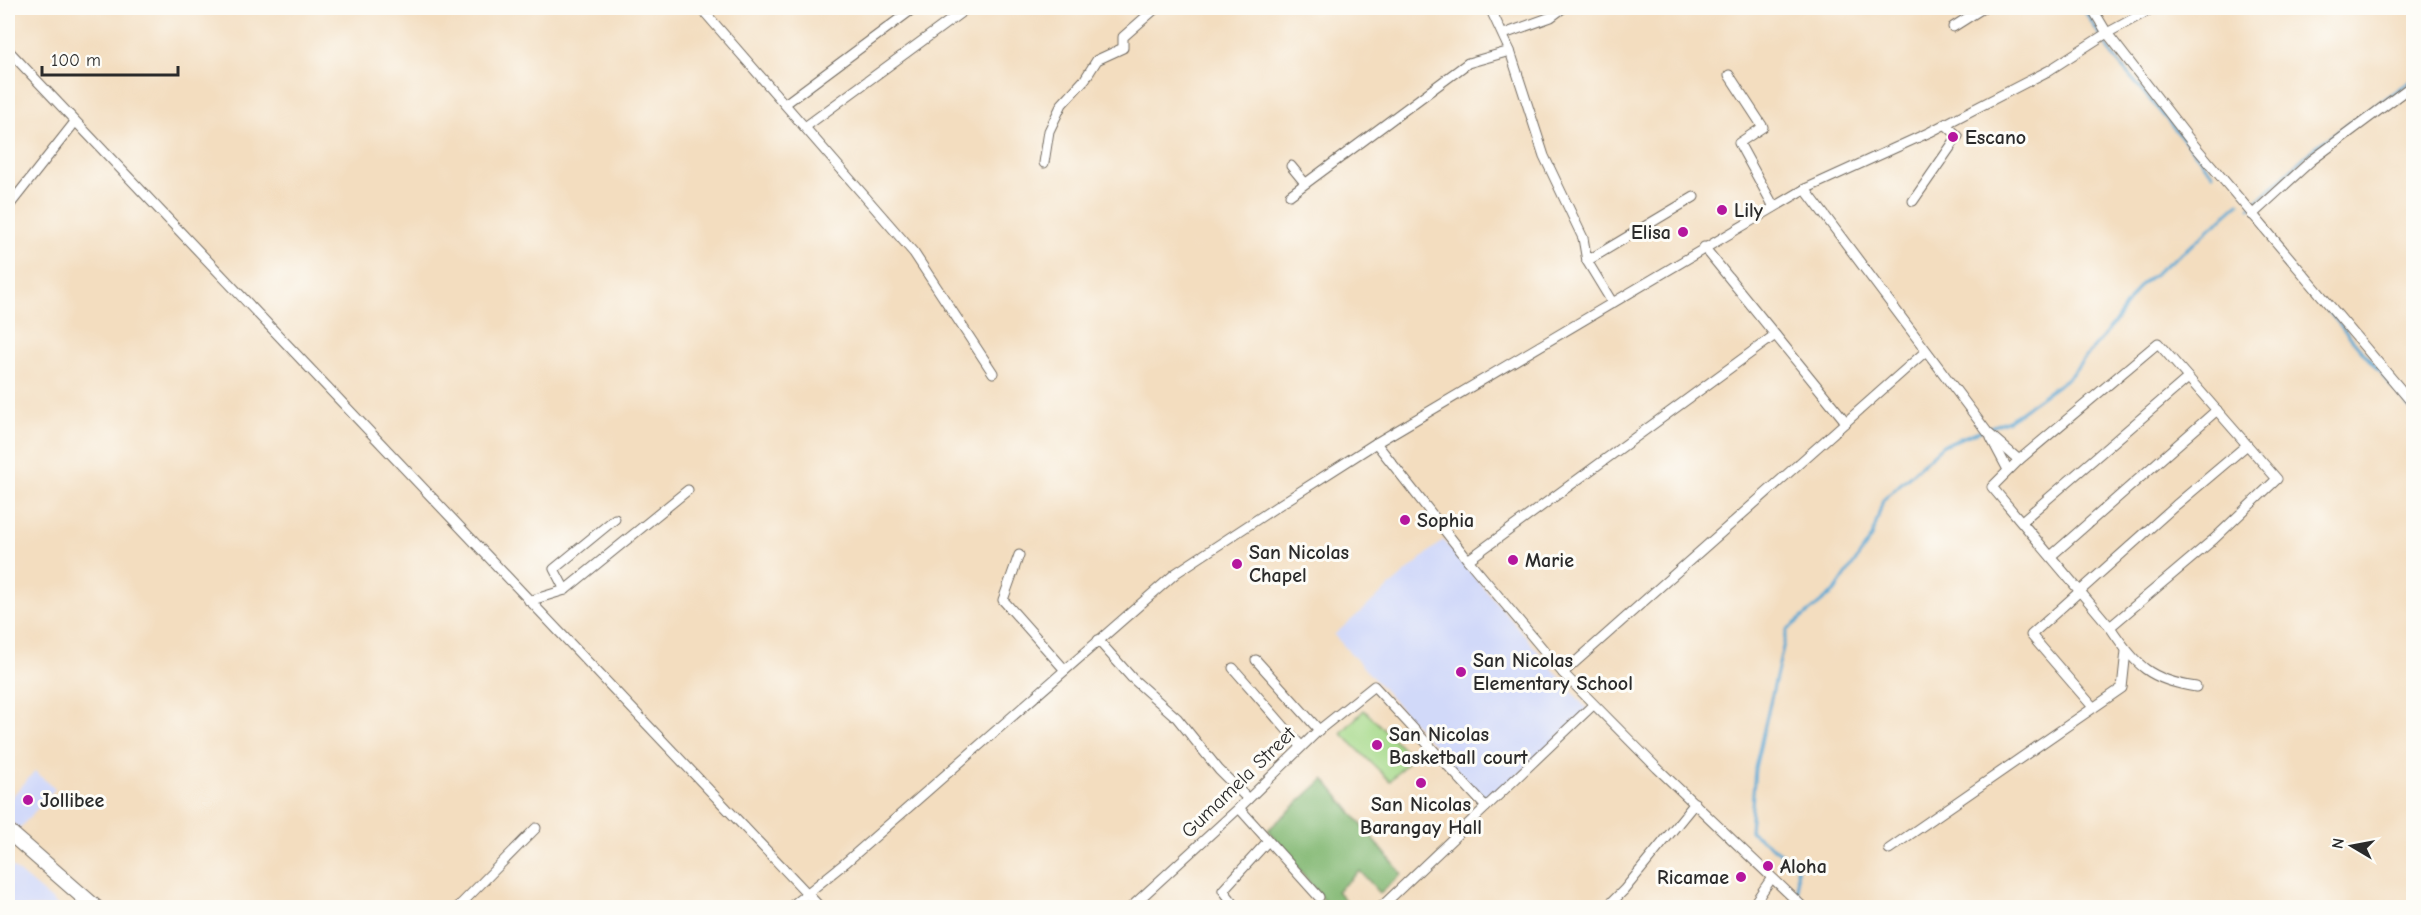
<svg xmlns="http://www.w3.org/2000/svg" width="2421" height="915" font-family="'Comic Neue',sans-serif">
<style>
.built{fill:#d1d9f9}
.green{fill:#a5d989;stroke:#68825a;stroke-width:1.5}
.forest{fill:#84b975;stroke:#587250;stroke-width:1.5}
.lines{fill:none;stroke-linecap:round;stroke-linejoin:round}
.stream{stroke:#5ba7d3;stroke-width:3}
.street-casing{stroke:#71695f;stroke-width:11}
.primary-casing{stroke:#71695f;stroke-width:17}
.street{stroke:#fff;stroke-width:9}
.primary{stroke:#fff;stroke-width:15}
.poi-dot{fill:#b5179e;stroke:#fdfcf7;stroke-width:2}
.labels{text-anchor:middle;stroke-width:6;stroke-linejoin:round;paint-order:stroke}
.poi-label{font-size:20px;font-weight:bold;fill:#2b2b2b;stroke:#fdfcf7;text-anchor:start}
.street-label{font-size:20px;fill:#2b2b2b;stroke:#fdfcf7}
</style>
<rect width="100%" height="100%" fill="#fdfcf7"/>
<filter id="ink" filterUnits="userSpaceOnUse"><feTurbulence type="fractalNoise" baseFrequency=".0167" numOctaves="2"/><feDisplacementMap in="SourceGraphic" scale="12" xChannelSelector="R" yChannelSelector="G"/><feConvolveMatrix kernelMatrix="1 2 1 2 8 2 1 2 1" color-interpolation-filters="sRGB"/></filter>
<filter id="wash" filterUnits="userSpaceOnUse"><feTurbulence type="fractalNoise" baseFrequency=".008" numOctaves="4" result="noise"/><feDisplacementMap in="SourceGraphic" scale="24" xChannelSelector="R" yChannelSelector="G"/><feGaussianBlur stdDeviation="1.35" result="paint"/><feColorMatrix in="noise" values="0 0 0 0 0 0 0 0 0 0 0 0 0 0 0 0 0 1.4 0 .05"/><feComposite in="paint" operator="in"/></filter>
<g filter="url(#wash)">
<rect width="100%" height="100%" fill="#f3ddbf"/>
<g class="built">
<polygon points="1443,540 1587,709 1493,799 1484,800 1334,635"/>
<polygon points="35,771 55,789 19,829 8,819 8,801"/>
<polygon points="8,863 60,907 8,907"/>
</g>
<polygon class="green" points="1364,710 1412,757 1390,781 1341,733"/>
<polygon class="forest" points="1324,779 1402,874 1380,893 1360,871 1337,891 1351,907 1329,907 1268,830"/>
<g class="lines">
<g class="stream">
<polyline points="2083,8 2112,55 2213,174"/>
<polyline points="2250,208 2315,147 2414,79"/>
<polyline points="2325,307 2414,413"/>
<polyline points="1988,428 2009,420 2069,377 2113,325 2139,286 2194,243 2239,203"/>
<polyline points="1798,900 1797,865 1750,831 1755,768 1787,630 1835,591 1872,537 1883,500 1943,445 1982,430"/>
</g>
</g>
</g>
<g filter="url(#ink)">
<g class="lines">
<g class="street-casing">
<g id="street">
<polyline points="701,8 914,253 993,373"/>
<polyline points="1490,8 1510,51 1544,156 1583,238 1587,261 1612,302"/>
<polyline points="2092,8 2107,33 2194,145 2414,405"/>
<polyline points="1953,27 1983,8"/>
<polyline points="1504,34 1551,17 1563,8"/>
<polyline points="8,50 821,908"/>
<polyline points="1729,75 1763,127 1739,143 1774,207"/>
<polyline points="785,104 914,8"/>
<polyline points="805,127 967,8"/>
<polyline points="1044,163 1049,131 1062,104 1085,79 1097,60 1123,48 1123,37 1156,8"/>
<polyline points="1291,166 1305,183"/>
<polyline points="1805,189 1988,433 2019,460"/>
<polyline points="1290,195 1468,63 1510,51"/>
<polyline points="1913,201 1958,136 1945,124"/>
<polyline points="8,207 75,122"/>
<polyline points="2252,215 2312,160 2414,84"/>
<polyline points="1704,247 1846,422"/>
<polyline points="1587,261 1694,197"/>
<polyline points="1991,438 2008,470"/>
<polyline points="1376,443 1468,560 1563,673 1657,768 1804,908"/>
<polyline points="2022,521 2188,378"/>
<polyline points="1019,555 1003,600 1065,670"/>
<polyline points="2051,556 2217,410"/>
<polyline points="1468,560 1775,335"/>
<polyline points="565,590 554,569 615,519"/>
<polyline points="529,601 565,590 688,490"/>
<path d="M2110 627 2214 539 2277 479 2158 343 2019 460 1992 487 2110 627C2136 666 2150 680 2196 687"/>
<polyline points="1098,640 1132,678 1177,718 1219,770 1248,799"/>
<polyline points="1256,660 1319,730"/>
<polyline points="1233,668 1301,746"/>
<polyline points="1563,673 1926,351"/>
<polyline points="2093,707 2031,635 2176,505 2247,445"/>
<polyline points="1239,808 1319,897"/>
<polyline points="1889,849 2122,688 2126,651"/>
<polyline points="457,908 536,828"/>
<polyline points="789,908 845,863 1176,573 1276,507 1376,443 1805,189 1930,132 2048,71 2107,33 2153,8"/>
<polyline points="1130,908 1239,808 1319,730 1374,686 1486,807"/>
<polyline points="1237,908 1223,890 1268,841"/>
<polyline points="1380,908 1593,705"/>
<polyline points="1606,908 1624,890 1695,803"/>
<polyline points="1751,908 1771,879"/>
</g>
</g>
<g class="primary-casing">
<polyline id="primary" points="8,831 96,908"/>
</g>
<use href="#street" class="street"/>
<use href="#primary" class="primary"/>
</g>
</g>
<g class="poi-dot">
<circle cx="1953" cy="137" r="6"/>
<circle cx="1722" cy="210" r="6"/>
<circle cx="1683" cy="232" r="6"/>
<circle cx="1405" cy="520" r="6"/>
<circle cx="1513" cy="560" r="6"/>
<circle cx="1237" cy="564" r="6"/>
<circle cx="1461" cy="672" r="6"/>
<circle cx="1377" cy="745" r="6"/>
<circle cx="1421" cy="783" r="6"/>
<circle cx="28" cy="800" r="6"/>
<circle cx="1768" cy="866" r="6"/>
<circle cx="1741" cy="877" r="6"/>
</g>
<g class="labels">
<g class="poi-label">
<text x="1965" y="144">Escano</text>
<text x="1734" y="217">Lily</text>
<text x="1671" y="239" text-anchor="end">Elisa</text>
<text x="1417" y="527">Sophia</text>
<text x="1249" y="559">San Nicolas<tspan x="1249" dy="23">Chapel</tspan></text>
<text x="1525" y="567">Marie</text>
<text x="1473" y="667">San Nicolas<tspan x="1473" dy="23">Elementary School</tspan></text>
<text x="1389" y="741">San Nicolas<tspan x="1389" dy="23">Basketball court</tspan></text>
<text x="40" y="807">Jollibee</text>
<text x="1421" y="811" text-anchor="middle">San Nicolas<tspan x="1421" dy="23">Barangay Hall</tspan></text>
<text x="1780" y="873">Aloha</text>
<text x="1729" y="884" text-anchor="end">Ricamae</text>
</g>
<g class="street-label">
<text transform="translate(1238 782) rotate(-44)" y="7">Gumamela Street</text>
</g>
</g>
<rect width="2421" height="915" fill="none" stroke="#fdfcf7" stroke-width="30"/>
<g transform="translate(2352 846) rotate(280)" stroke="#fdfcf7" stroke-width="4.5" paint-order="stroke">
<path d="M0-4.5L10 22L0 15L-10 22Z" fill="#2b2b2b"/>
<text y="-9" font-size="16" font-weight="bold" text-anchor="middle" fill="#2b2b2b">N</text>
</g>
<path d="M42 66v9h136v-9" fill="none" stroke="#2b2b2b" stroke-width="3"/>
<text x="51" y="66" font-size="18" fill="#2b2b2b" stroke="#fdfcf7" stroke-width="4.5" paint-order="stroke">100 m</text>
</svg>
